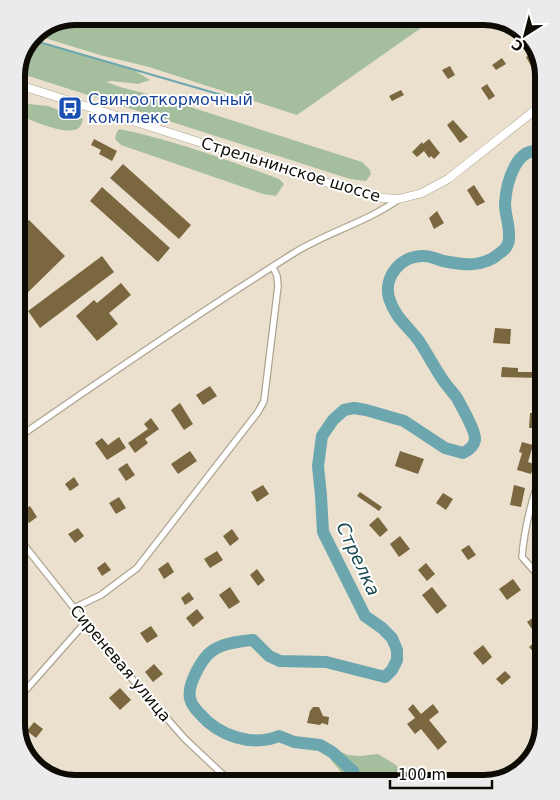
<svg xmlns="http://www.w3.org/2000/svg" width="560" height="800" font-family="'DejaVu Sans',sans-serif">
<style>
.green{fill:#a5bf9e}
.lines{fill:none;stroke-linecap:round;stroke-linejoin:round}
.stream{stroke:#6ca6ae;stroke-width:2}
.river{stroke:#6ca6ae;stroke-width:12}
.building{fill:#7a673f}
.street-casing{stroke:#aea592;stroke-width:8}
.secondary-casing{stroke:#aea592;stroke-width:9}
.street{stroke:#fff;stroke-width:5.5}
.secondary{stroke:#fff;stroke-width:8}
.labels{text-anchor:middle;stroke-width:4;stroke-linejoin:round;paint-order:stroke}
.transit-label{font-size:16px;fill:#164399;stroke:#fff;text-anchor:start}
.street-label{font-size:16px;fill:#0e0b05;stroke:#fff}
.water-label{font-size:18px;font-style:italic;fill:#174b51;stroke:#fff}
.rim{fill:none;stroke:#0e0b05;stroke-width:6}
</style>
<rect width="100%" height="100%" fill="#eae0cd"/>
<g class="green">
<polygon points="76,16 438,16 297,115 149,67 100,55 35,35 36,31"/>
<polygon points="32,40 132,69 150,80 138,84 112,81 106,82 120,87 159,97 362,162 370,170 371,174 366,181 350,179 16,72"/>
<path d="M16 98 29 104 48 106 83 119C82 124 80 129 74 130 59 133 31 120 16 114Z"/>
<path d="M119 129C174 140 227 160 279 179L284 184 276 196 263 194 121 145 115 139 116 134Z"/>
<polygon points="335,749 348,755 360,756 378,754 393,763 413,778 425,784 345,784 345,777 331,760"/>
</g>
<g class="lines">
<polyline class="stream" points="32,40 232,98"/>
<path class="river" d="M358 784 353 771 332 752 320 745 294 742 279 736C252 747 219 736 200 714 196 710 191 704 190 698 187 685 202 658 212 651 223 643 240 641 253 640L269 656 280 661 326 662 385 677 392 670 397 660V650L392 638 382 628 365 616 323 532 321 496 318 466 322 436 333 420 344 410 354 408 366 410 404 421 445 448 463 453C469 450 474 446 475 440 476 431 461 406 457 398 452 391 445 384 441 377 433 365 427 353 419 341 408 326 395 318 389 298 383 276 402 255 424 256 430 256 437 259 443 261 463 265 483 268 500 253 506 249 509 245 509 238 510 226 505 215 505 204 506 184 517 141 544 153"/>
</g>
<g class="building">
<polygon points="537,51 540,61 531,66 526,57"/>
<polygon points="502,58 506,64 496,70 492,65"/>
<polygon points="450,66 455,75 448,79 442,70"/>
<polygon points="487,84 495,96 489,100 481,88"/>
<polygon points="401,90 404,95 392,101 389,96"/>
<polygon points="453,120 468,137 460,143 447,125"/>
<polygon points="94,139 117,151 112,161 99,154 101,150 91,145"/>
<polygon points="429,139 440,153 434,159 431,156 429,158 424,151 417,157 412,152 422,142 423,144"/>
<polygon points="123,164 191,225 179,239 110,178"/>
<polygon points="474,185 485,202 477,206 467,190"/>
<polygon points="102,187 170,248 158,262 90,201"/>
<polygon points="437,211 444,223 434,229 429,218"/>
<polygon points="29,220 65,256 16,304 16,233"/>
<polygon points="102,256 114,272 40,328 28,311"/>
<polygon points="121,283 131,295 109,313 118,324 97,341 76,316 94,300 97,303"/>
<polygon points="495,328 511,329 510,344 493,343"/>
<polygon points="502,367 518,368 518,372 541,372 541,378 501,377"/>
<polygon points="210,386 217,396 203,405 196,395"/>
<polygon points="180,403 193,424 184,430 171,410"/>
<polygon points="530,413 541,413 540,428 529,428"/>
<polygon points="151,418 159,429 145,439 148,443 135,453 128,443 148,429 144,424"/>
<polygon points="119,437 126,448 107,460 95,443 102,438 108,445"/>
<polygon points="522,442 533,445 528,462 534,464 531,474 517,470 522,453 519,452"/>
<polygon points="190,451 197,461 178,474 171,464"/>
<polygon points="400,451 424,459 418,474 395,466"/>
<polygon points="127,463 135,475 126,481 118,469"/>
<polygon points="74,477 79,485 70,491 65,484"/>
<polygon points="263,485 269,494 257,502 251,492"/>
<polygon points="514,485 525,488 521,507 510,505"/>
<polygon points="360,492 382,507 379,511 357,496"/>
<polygon points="443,493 453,499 446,510 436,503"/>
<polygon points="119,497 126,508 116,514 109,503"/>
<polygon points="30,506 37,517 29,523 21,512"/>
<polygon points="378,517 388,530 380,537 369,525"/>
<polygon points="78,528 84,536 75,543 68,534"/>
<polygon points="232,529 239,539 230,546 223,536"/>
<polygon points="400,536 410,549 399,557 390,544"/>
<polygon points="469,545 476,555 468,560 461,550"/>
<polygon points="217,551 223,560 210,568 204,559"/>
<polygon points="105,562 111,570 102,576 97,568"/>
<polygon points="168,562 174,572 164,579 158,569"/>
<polygon points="426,563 435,574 427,581 418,570"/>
<polygon points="257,569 265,580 258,586 250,575"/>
<polygon points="513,579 521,590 507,600 499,589"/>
<polygon points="230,587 240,602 229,609 219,595"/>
<polygon points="432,587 447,606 437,614 422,595"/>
<polygon points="189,592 194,599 185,605 181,598"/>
<polygon points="197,609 204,618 193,627 186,618"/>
<polygon points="534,617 540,624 532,629 527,622"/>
<polygon points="151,626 158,636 147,643 140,633"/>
<polygon points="536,641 544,650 537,656 529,647"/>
<polygon points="483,645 492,657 483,665 473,653"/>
<polygon points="154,664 163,674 153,682 145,672"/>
<polygon points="505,671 511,677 502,685 496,679"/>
<polygon points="120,688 131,700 120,710 109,698"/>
<polygon points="413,704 421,714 433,704 439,712 429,720 447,742 438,750 421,729 415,734 407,724 415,718 408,709"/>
<polygon points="313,707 319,707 323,716 329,717 328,725 322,723 320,725 307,723 310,711"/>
<polygon points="544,718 544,724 540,736 533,726"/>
<polygon points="34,722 43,729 36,738 27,731"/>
</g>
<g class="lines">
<g class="street-casing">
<g id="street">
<path d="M16 439C108 375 200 312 294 253 328 232 367 222 399 199"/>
<polyline points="16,535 74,608 84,624 185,739 233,784"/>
<path d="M544 582 522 557C524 529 533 493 544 467"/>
<polyline points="74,608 101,595 137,568 258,412 264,401 278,286 277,276 273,267"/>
<polyline points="16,701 84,624"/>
</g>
</g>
<g class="secondary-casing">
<polyline id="secondary" points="16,84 328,183 382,198 399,199 422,193 448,179 544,103"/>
</g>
<use href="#street" class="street"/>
<use href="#secondary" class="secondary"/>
</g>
<defs>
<g id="bus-square" transform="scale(1.25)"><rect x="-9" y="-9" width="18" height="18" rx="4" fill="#1a4fb4" stroke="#fff"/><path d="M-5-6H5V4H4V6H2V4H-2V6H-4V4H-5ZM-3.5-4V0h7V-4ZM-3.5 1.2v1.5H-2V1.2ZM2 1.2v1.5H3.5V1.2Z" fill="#fff"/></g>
</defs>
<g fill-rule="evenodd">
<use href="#bus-square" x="70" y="108"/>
</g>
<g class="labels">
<g class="transit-label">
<text x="88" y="105">Свинооткормочный<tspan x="88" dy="18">комплекс</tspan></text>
</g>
<g class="street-label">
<text transform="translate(291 169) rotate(17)" y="6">Стрельнинское шоссе</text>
<text transform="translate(121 663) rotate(50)" y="6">Сиреневая улица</text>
</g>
<g class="water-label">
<text transform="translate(358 559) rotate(65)" y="6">Стрелка</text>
</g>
</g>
<path d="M0 0H560V800H0ZM76 25H484A51 51 0 0 1 535 76V724A51 51 0 0 1 484 775H76A51 51 0 0 1 25 724V76A51 51 0 0 1 76 25Z" fill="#ecebeb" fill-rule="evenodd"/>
<path class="rim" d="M76 25H484A51 51 0 0 1 535 76V724A51 51 0 0 1 484 775H76A51 51 0 0 1 25 724V76A51 51 0 0 1 76 25Z"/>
<g transform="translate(525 35) rotate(216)" stroke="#ffffff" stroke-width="4" paint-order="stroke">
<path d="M0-4L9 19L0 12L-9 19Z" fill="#0e0b05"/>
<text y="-8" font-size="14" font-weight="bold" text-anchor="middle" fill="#0e0b05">С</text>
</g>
<path d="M390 780v8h102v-8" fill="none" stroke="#0e0b05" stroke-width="2.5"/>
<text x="398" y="780" font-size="15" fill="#0e0b05" stroke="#ffffff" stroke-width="4" paint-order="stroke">100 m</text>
</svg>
